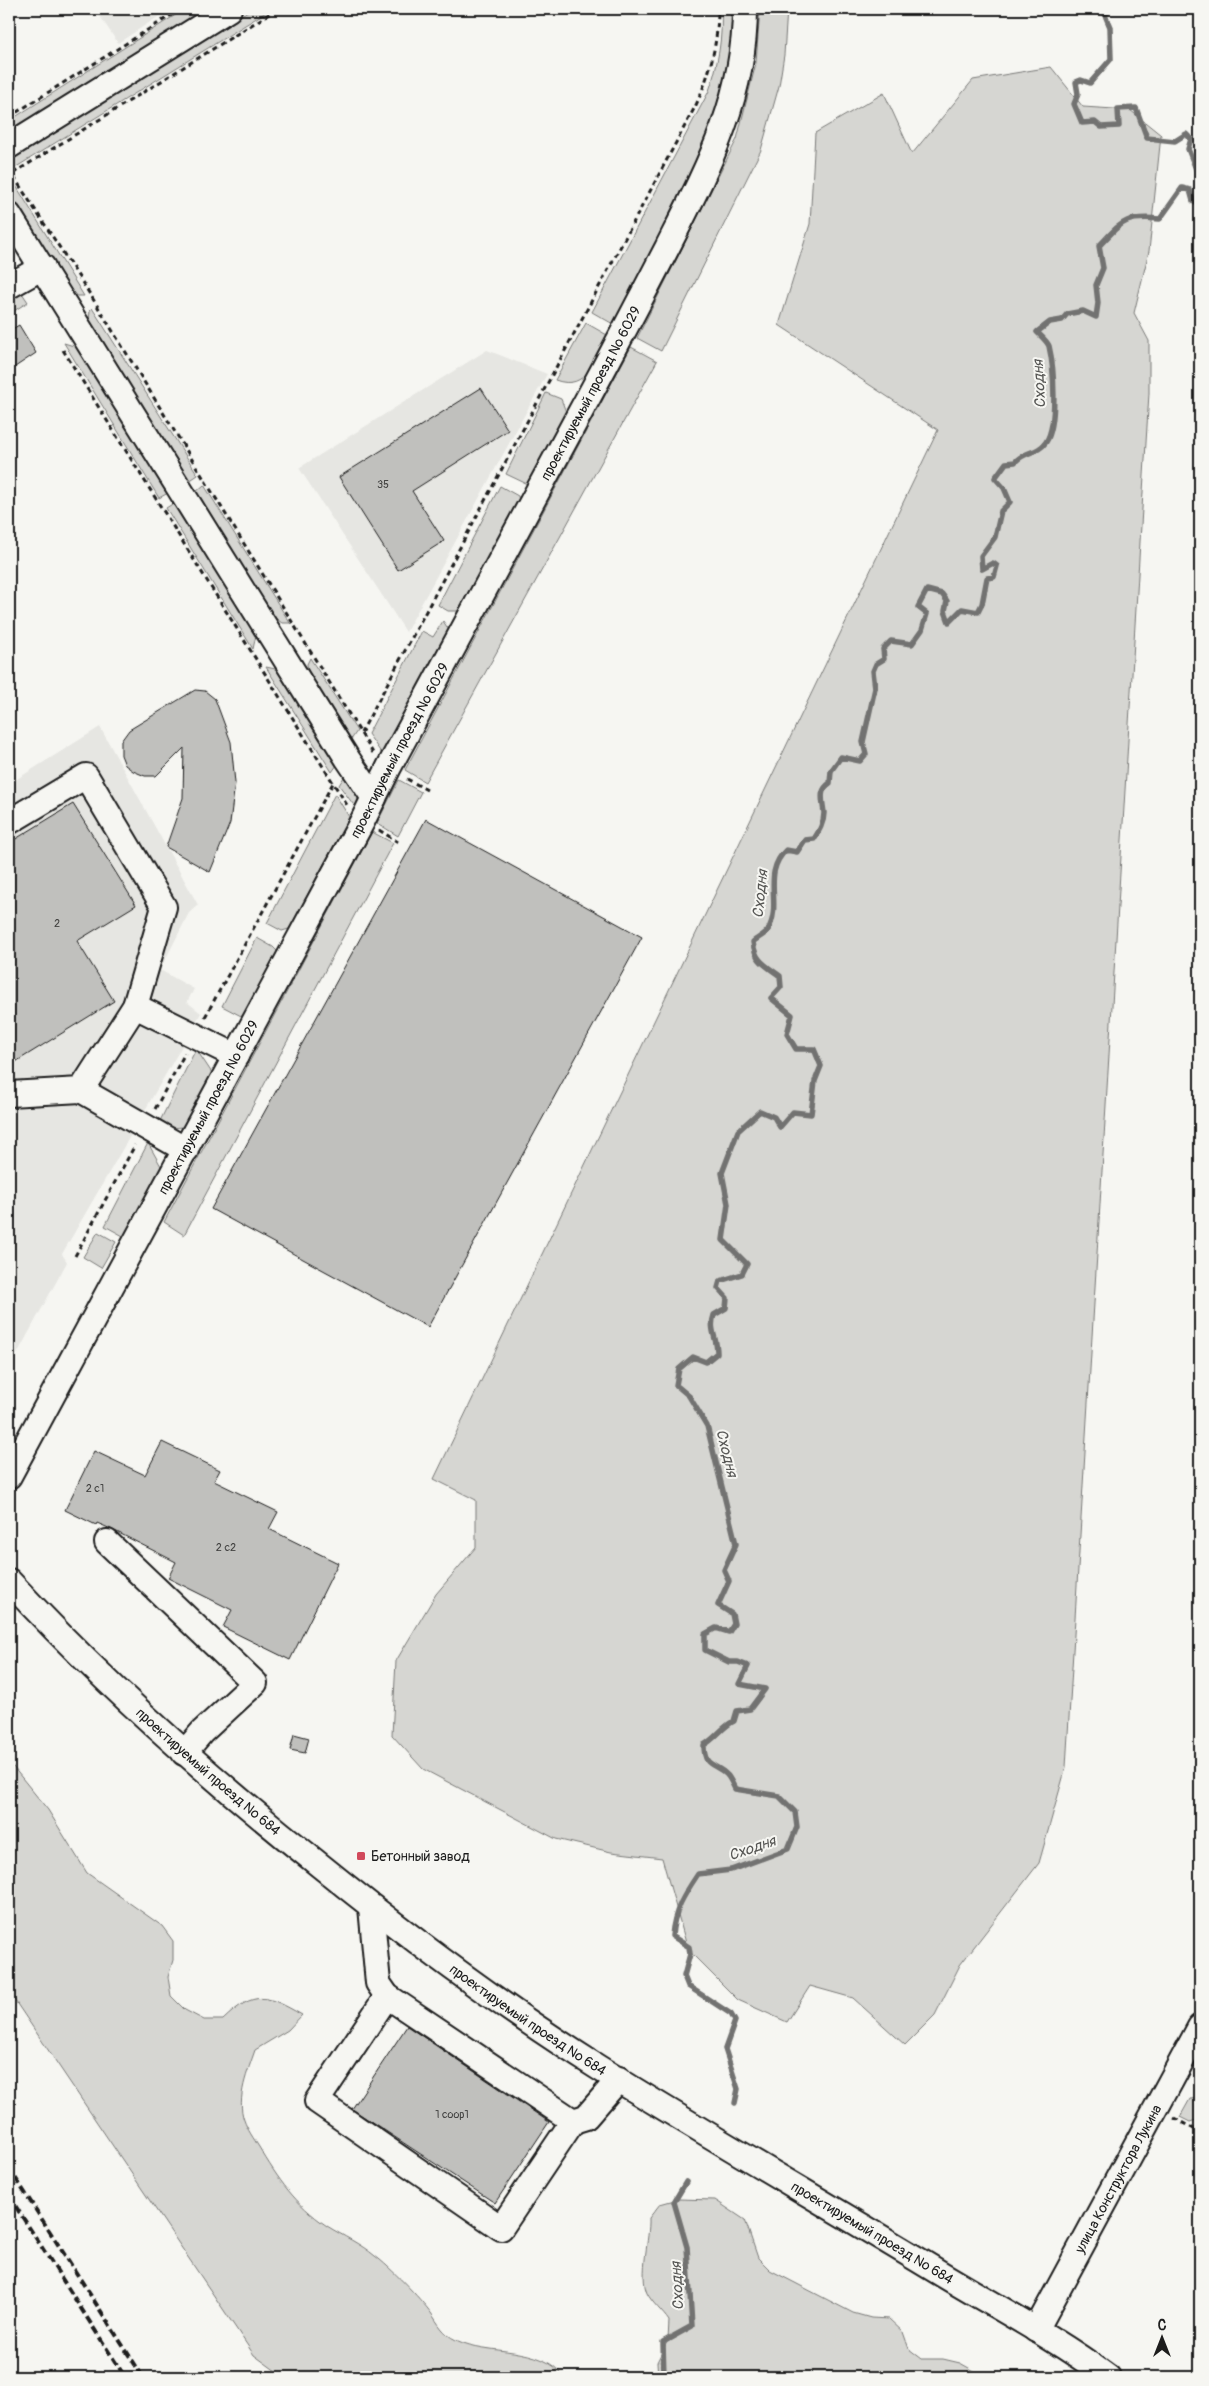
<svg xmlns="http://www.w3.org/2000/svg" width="1209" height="2386" font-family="Pangolin,sans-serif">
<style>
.built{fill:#e6e6e2}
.green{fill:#d6d6d2;stroke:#797977}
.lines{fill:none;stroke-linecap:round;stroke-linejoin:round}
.stream{stroke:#727271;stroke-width:5.5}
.building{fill:#c0c0bd;stroke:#1c1c1c}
.minor-casing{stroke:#1c1c1c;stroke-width:28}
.path{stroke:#1c1c1c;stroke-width:3;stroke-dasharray:5 4;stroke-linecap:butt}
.minor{stroke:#f6f6f2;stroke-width:24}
.rail{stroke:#1c1c1c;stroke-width:4;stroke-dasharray:8 4;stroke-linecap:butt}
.poi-dot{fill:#d1495b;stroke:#f6f6f2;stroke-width:2}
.labels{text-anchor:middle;stroke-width:4;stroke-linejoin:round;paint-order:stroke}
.number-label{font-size:11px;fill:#454544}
.street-label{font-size:14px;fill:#1c1c1c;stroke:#f6f6f2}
.poi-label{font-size:14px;fill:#1c1c1c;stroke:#f6f6f2;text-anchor:start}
.water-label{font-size:15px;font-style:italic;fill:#565654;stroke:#f6f6f2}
</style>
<rect width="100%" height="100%" fill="#f6f6f2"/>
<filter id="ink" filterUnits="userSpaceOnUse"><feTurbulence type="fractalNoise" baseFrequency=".02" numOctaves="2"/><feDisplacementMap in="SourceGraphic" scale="10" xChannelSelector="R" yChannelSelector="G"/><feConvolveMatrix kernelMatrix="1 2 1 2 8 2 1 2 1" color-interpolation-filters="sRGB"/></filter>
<g filter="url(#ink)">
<g class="built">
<polygon points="95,9 170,9 118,43"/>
<polygon points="487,350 547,374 406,632 299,468"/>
<polygon points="100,727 198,905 189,913 160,970 194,989 187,1002 201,1013 62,1254 67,1262 9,1369 9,784"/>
</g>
<g class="green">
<polygon points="185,9 204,9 9,133 9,121"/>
<polygon points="251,9 271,9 13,169 9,161"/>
<path d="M721 9H733C732 39 730 70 721 99 698 175 650 253 613 324L592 312 709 91C718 65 723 36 721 9Z"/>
<polygon points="760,9 787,9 784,55 779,86 761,150 661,351 637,338 737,139 756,63"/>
<polygon points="1051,67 1083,107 1130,110 1161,135 1149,251 1134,313 1149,341 1149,393 1066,1767 1039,1863 960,1965 935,2015 905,2045 853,1998 810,1986 787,2022 738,2000 688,1950 662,1858 611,1852 556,1839 423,1769 392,1735 396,1661 436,1594 476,1547 476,1500 434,1479 938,430 779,325 810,224 815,133 884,93 912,154 973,80"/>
<polygon points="13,181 84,296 77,296 70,291 9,194 9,183"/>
<polygon points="22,293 28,302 9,314 9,302"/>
<polygon points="92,308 198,475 189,481 89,322 90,310"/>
<path d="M586 323 607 335C594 359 588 392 555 380Z"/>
<polygon points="64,343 77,347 168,493 159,498"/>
<polygon points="631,347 657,361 425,782 405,770"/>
<polygon points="546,393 561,399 566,412 527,484 506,474"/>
<polygon points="204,485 290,623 282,623 275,618 196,492"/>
<polygon points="500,486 518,496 519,500 460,611 448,611 438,605"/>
<polygon points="174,503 256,635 253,649 166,508"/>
<polygon points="443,621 449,630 382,754 368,734 422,631 433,637"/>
<polygon points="310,658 357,731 351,740 308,672 307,664"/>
<polygon points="266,667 280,670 337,765 332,772"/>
<polygon points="344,777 358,798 356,808 339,785"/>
<polygon points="399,780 421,792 398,836 377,823"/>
<polygon points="335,794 349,817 289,929 282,931 267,923"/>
<polygon points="372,832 393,843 184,1235 164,1222"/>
<polygon points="257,938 273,947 278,952 243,1017 222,1006"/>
<polygon points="196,1049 212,1073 183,1127 156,1129"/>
<polygon points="148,1143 162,1168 125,1237 105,1226"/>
<polygon points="98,1232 116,1242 101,1268 83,1257"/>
<polygon points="1200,1305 1200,1432 1198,1429"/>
<path d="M9 1762 48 1810 87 1873 162 1926 173 1941V1960L168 1977 171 1996 185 2010 204 2020H223C255 1989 267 1995 302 2015L288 2030 255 2050C248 2071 236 2098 244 2120 247 2129 254 2139 259 2147 278 2179 295 2204 327 2226 343 2236 361 2244 375 2256 389 2266 421 2299 431 2313 438 2323 443 2334 456 2340 489 2356 541 2344 564 2377H284L254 2355 9 1992Z"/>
<polygon points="1200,2098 1200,2114 1196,2120 1190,2122 1180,2117 1190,2099"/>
<path d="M678 2199 715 2200 745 2220 758 2258 770 2270 853 2313 871 2318 889 2319 903 2332 909 2349 922 2359H943L960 2363 985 2377H658L657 2362 668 2340 669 2321C663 2312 652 2303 647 2293 639 2275 650 2238 649 2218L660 2204Z"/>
</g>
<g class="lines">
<g class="stream">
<polyline points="1110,9 1105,15 1110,27 1111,59 1090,83 1081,80 1076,82 1078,94 1074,104 1082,123 1095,122 1101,127 1119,126 1118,109 1136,108 1147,138 1175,141 1186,134 1191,139 1188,149 1200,179"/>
<path d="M735 2103 738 2089 725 2049 735 2021 731 2014 688 1986 684 1976 690 1954 689 1947 672 1936C674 1910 684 1895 698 1874L731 1870 788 1849 797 1827 795 1812 779 1796 735 1789C733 1785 730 1778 727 1775 715 1762 704 1769 704 1745 716 1738 722 1727 734 1721L737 1711 750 1709 765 1689 739 1684 748 1666 738 1662H729L705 1650V1634L716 1628 729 1632 734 1624 732 1614 718 1605 729 1581 724 1570 736 1544 707 1426 689 1396 676 1385 679 1369 693 1357 706 1362 717 1353C717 1337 709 1330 714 1315L726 1308 727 1298 718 1288 720 1281 742 1274 747 1264 723 1240 728 1204 722 1173 738 1131 760 1111 774 1117 780 1127 793 1112 811 1114 815 1081 821 1066 814 1049H796L787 1034 792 1015 771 998 781 987 780 976C765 965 755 961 753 942 757 938 766 934 768 930 783 904 761 874 786 850L797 852 805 840 814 839C819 831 824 823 824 813 823 801 818 791 830 783L831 771 841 757 860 761 866 754 863 742 875 688 873 671 876 664 884 659 883 649 891 641 912 644 922 630 927 614 918 607 927 590 942 594 947 601 945 611 949 622 962 609 978 612 982 604 987 578 994 577 997 566 993 563 982 569 981 556 995 537 1001 511 1010 502 1004 488 995 478 1006 463 1015 462C1024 451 1038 454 1046 442 1058 424 1054 367 1049 346 1047 341 1041 336 1037 332L1050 322 1062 320 1067 314 1083 311 1096 317 1098 303 1096 285 1103 268 1099 246C1123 221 1124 216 1160 219L1182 188 1190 190 1193 201 1200 206"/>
<polyline points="664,2377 663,2342 692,2326 687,2247 674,2202 686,2182"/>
</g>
</g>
<g class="building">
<polygon points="19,325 36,353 9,371 9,331"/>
<polygon points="481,388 508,430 412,491 444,541 398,570 339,477"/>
<polygon points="195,690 205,691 215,699 231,742 235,783 230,823 210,872 166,847 183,798 184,748 156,776 145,776 133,771 125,765 121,755 121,741 129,730"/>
<polygon points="73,804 136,905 77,941 114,1001 9,1066 9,843"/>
<polygon points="426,819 642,937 428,1327 211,1209"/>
<polygon points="162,1442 220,1470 214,1481 278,1512 269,1529 338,1563 290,1660 223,1627 232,1610 168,1578 176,1562 111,1529 97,1523 96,1525 65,1510 94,1451 145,1475"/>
<polygon points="294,1734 309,1738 305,1753 290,1750"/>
<polygon points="407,2026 549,2122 495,2203 352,2109"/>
</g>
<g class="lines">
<g class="minor-casing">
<g id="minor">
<polyline points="9,146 229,9"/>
<polyline points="9,215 347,758 374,798"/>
<polyline points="9,286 43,267"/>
<polyline points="9,822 86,776 164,907 135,1006 81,1090"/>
<polyline points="135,1006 236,1056"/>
<polyline points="9,1094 81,1090 186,1150"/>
<path id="s1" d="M9 1476 363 820 389 767C453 648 518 528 582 409 611 356 639 302 667 248 707 169 745 99 745 9"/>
<polyline points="107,1542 255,1683 202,1732 184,1753"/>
<path id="s2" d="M9 1581C105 1685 211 1779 322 1867 411 1939 502 2007 599 2068 713 2139 830 2206 945 2276 1000 2309 1057 2339 1108 2377"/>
<polyline points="371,1907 378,1983 387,1996 573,2121 586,2117 619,2079"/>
<polyline points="387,1996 317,2101 501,2228 573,2121"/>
<path id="s3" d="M1036 2330 1200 2027"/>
</g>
</g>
<g class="path">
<polyline points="277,9 12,174 93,299 373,753"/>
<polyline points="9,117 181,9"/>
<polyline points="63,350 347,805"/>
<path d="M361 733 696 105C710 74 718 43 718 9"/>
<polyline points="407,779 427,790"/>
<polyline points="379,830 398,842"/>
<polyline points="205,1017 333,783"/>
<polyline points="155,1109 185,1053"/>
<polyline points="75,1256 135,1145"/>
<polyline points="1174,2118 1194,2129 1200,2120"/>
</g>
<use href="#minor" class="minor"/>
<g class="rail">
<polyline points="9,2168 143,2377"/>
<polyline points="9,2196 125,2377"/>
</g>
</g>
</g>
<rect class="poi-dot" x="356" y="1851" width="10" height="10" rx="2.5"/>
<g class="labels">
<g class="number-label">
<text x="383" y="488">35</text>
<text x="57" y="927">2</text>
<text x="95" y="1492">2 с1</text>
<text x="226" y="1551">2 с2</text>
<text x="452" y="2118">1 соор1</text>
</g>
<g class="street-label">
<text dy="5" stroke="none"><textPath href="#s1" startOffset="1229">проектируемый проезд № 6029</textPath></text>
<text dy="5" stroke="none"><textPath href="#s1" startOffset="824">проектируемый проезд № 6029</textPath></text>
<text dy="5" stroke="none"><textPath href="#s1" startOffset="419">проектируемый проезд № 6029</textPath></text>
<text dy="5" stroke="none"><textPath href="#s2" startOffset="276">проектируемый проезд № 684</textPath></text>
<text dy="5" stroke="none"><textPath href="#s2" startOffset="681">проектируемый проезд № 684</textPath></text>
<text dy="5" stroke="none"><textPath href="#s3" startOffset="172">улица Конструктора Лукина</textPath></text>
<text dy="5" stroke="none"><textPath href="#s2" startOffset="1086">проектируемый проезд № 684</textPath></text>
</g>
<g class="poi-label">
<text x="371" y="1861">Бетонный завод</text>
</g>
<g class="water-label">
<text transform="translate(1039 384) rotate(-93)" y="5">Сходня</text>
<text transform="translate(760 894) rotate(-84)" y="5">Сходня</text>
<text transform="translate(727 1453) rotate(76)" y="5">Сходня</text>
<text transform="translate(752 1848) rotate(-19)" y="5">Сходня</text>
<text transform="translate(677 2286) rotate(-93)" y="5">Сходня</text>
</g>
</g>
<rect width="1209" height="2386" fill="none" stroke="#f6f6f2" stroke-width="30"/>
<rect x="15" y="15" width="1179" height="2356" fill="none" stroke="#1c1c1c" stroke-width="2" filter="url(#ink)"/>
<g transform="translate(1162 2338)" stroke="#f6f6f2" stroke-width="4" paint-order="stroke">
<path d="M0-4L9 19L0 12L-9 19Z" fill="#1c1c1c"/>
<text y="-8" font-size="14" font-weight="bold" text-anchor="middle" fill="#1c1c1c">С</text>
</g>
</svg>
